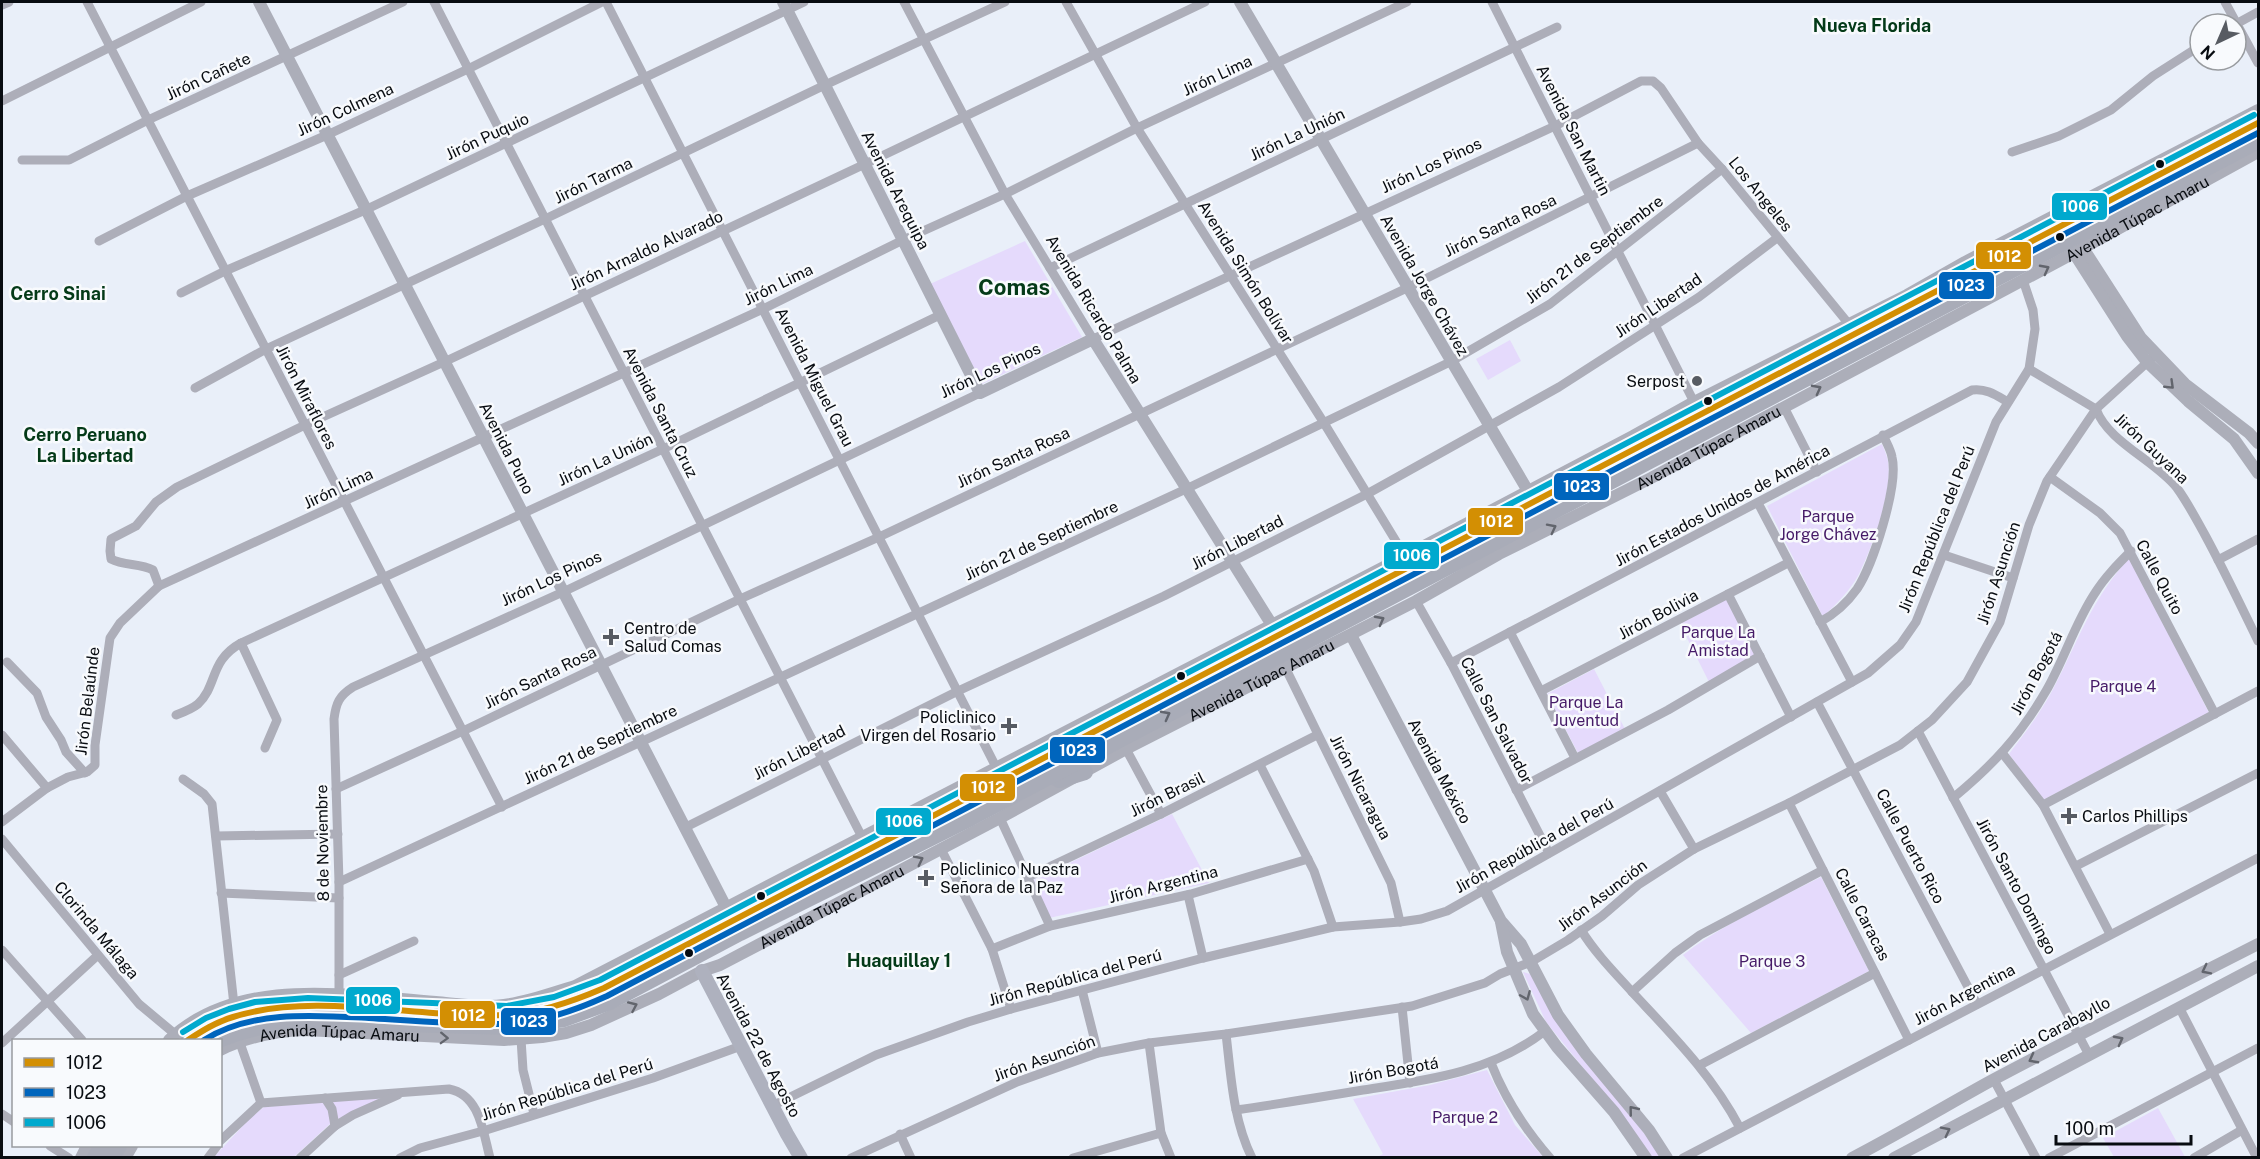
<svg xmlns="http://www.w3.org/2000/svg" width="2260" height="1159" font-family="'Public Sans',sans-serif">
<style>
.green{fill:#e5dafc}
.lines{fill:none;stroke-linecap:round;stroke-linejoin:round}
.street{stroke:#adaeb9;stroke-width:9}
.secondary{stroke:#acaeb9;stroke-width:12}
.primary{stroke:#aeb1be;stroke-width:14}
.highway{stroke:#a9acb8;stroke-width:16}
.bus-1-casing{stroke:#f8fafd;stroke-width:10}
.bus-2-casing{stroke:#f8fafd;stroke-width:10}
.bus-3-casing{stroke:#f8fafd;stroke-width:10}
.bus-1{stroke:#d38f03;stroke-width:6}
.bus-2{stroke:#0065bd;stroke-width:6}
.bus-3{stroke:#00a9ce;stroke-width:6}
.oneway{stroke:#62656d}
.oneway2{stroke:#61646d}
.bus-dot{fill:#080c11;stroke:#f8fafd;stroke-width:2}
.poi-dot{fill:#575b62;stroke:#f8fafd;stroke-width:2}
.labels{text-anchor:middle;stroke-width:5;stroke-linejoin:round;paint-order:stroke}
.street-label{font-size:16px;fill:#080c11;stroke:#f8fafd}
.poi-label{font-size:16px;fill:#080c11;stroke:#f8fafd;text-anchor:start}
.park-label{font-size:16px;fill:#451a67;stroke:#f8fafd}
.neighbourhood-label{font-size:18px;font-weight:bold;fill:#043a18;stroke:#f8fafd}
.district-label{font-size:22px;font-weight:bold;fill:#043a18;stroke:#f8fafd}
.line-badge{stroke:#f8fafd;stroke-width:2}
.badge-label{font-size:16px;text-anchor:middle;font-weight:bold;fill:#fff}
</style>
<rect width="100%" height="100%" fill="#e9eff9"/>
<g class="green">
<polygon points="1025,241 1082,337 982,384 930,284"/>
<polygon points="1510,340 1521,361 1488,380 1476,359"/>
<path d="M1882 444C1884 449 1887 456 1888 461 1893 492 1872 547 1859 574 1850 591 1836 604 1823 617L1767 506Z"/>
<path d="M2130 558 2209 713 2043 800 2009 754C2024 734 2039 715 2051 693 2076 647 2092 596 2130 558Z"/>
<polygon points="1727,599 1756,655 1709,682 1680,624"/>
<polygon points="1594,669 1625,729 1578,753 1547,694"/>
<polygon points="1172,814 1209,883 1049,918 1034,880"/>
<path d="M1821 877 1869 971 1751 1033 1683 955C1725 923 1774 901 1821 877Z"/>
<polygon points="1523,972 1530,974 1615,1095 1662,1157 1650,1157 1632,1128 1546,1022"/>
<polygon points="1487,1070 1515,1125 1543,1157 1377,1157 1383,1154 1353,1099 1430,1085"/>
<polygon points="384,1097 332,1122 294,1157 213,1158 251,1117 264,1107"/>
<polygon points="2158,1108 2185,1157 2114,1157 2103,1138"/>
</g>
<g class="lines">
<g class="street">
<polyline points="87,2 502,807"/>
<polyline points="434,2 862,837"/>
<polyline points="606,2 996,767"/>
<polyline points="904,2 1005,194 1093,339 1555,126 1641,81 1653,81 1661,88 1698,143 1722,169 1848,323"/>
<polyline points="1066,2 1137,128 1324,423 1405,556"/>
<polyline points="1492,2 1694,402"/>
<polyline points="2225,2 2258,63"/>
<polyline points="2,5 9,2"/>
<polyline points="2236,24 2258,12"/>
<polyline points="2,101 201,2"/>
<polyline points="2012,152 2059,136 2111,110 2153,76 2200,46"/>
<polyline points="22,160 69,160 148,120 403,2"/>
<polyline points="99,241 187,196 327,135 468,69 602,2"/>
<polyline points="1050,268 1557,27"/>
<polyline points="181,293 225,271 365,210 804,2"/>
<path d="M2029 369 2096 409C2108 442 2156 461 2177 488 2188 503 2196 519 2205 535 2224 570 2241 606 2258 641"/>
<polyline points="195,388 266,349 545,219 825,85 1005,2"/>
<polyline points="1784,407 1817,472"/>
<polyline points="2050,477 2100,513 2120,533 2215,714"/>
<polyline points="1758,503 1852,682"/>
<polyline points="1944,555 2013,578"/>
<polyline points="2218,560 2258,539"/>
<path d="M159 586 153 570C140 563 124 566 111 559L110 551 111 539 136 526 156 502 177 487 305 425 444 362 865 164 1205 2"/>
<polyline points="1728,594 1791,717"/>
<polyline points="1416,601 1451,663 1549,853"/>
<path d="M1820 622C1835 614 1847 603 1857 589 1873 565 1899 485 1892 457 1891 450 1886 442 1883 435"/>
<polyline points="1510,632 1575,758"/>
<polyline points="241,643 277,720 265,748"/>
<polyline points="7,662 37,693 46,717 61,740 66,752 85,773"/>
<path d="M1451 663 1972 390C1986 388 1996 395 2008 402"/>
<polyline points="1286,669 1391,883 1400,922"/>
<polyline points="1541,691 1788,563"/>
<polyline points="1817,702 1977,1004"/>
<path d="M176 715C184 712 192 709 198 704 218 685 209 661 241 643L663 449 940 315"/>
<polyline points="1918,731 2089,1055"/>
<polyline points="2,735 47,788"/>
<polyline points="1126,749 1161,814"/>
<polyline points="2003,754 2043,805 2110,934"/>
<polyline points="1260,765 1314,871 1333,927"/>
<polyline points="183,779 204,794 212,804 234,1005"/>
<polyline points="336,789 463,731 740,599 879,537 1407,288 1698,143"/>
<polyline points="1516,790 1668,710 1760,656"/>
<polyline points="1660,791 1694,849"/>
<path d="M1953 798C1993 765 2020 736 2046 691 2064 660 2075 623 2095 593 2105 577 2118 564 2131 551"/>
<polyline points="1789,803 1909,1040"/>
<polyline points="2043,805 2258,691"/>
<polyline points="1000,818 1050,926"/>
<polyline points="2,822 47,788 68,777 87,772 95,765 95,745 110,638 120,623 159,586 763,309 903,240 1005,194 1137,128 1407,2"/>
<polyline points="684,828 958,691 1164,596 1367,494 1559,387 1699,297 1777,238"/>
<polyline points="216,836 338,834"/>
<polyline points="2,839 139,1004 175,1034"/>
<polyline points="941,849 992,949 1011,1009"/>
<polyline points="2076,866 2258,773"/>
<polyline points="1028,877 1161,814 1317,735"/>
<polyline points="339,882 1186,489 1450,362 1550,304 1722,169"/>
<polyline points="221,893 339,898"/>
<polyline points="1188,895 1203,958"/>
<path d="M1581 930C1596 954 1615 973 1634 994 1674 1037 1712 1075 1740 1128"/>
<polyline points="992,949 1050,926 1191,894 1308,859"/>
<polyline points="2,950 82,1040"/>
<polyline points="339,975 414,941"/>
<polyline points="1082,990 1098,1053"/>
<polyline points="1632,992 1675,953 1700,935 1823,870"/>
<path d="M339 994V882L334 719C336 703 339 696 353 687L563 592 980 393"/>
<polyline points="1402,1007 1410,1083"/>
<polyline points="2179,1007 2257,1158"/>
<path d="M1226 1034C1231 1076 1233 1120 1252 1158"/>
<polyline points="521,1039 523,1070 534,1114"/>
<polyline points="2,1043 98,955"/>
<polyline points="240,1043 261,1103"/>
<polyline points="1149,1043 1161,1133 1171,1158"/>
<path d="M1491 1063C1505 1099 1524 1128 1550 1158"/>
<polyline points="1700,1065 1875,973"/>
<polyline points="1994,1080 2036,1158"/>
<polyline points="325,1098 332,1109 335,1126"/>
<polyline points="772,1106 876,1055 968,1022 1011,1009 1203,958 1333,927 1400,922 1421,919 1447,911 1868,673 1900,645 1916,622 1996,422 2029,369 2035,329 2033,310 2023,280"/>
<path d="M1236 1110C1279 1104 1321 1097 1363 1090 1428 1080 1492 1072 1545 1031"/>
<polyline points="2,1114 14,1122"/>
<polyline points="900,1134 911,1158"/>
<path d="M220 1141 261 1103 449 1089C480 1095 483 1132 490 1158"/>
<polyline points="50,1146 69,1158"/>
<polyline points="208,1158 217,1146"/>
<polyline points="300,1158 335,1126 353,1115 398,1095"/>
<polyline points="400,1158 420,1148 483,1131 653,1078 741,1046"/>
<polyline points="851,1158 1017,1082 1098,1053 1149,1043 1226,1034 1412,1006 1485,983 1500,974 1531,962 1568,940 1602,916 1638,885 1694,849 1789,803 1900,745 1932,720 1967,682 2000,622 2029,525 2047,481 2096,409 2151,359"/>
<polyline points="1073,1158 1161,1133"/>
<polyline points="1683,1158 2258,858"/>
<polyline points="2049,1158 2258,1048"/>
<polyline points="2194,1158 2242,1130"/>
</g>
<g class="secondary">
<polyline points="259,2 730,915"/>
<polyline points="783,2 980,393 1093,339 1272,625"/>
<polyline points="1240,2 1528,491"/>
<polyline points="2083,248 2141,338 2185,384 2249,433 2258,443"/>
<polyline points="2074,253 2127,336 2147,362 2188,401 2234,439 2258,473"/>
<polyline points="1351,635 1501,921 1521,944 1558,1015 1586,1054 1649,1130 1667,1158"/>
<polyline points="1501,922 1507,952 1533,1014 1557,1047 1614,1112 1646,1158"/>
<path d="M169 1040C239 974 350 996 436 1002 458 1004 482 1008 504 1005 528 1002 552 993 575 986L1405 556 1633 436 1694 402 1907 295 1965 262 2258 110"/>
<path id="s1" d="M220 1050C247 1037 276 1031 305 1030L504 1040 542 1037 566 1033 591 1025 659 994 702 971 720 965 1000 818 1126 749 1416 601 1499 554 1651 478 2074 253 2258 152"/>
<polyline points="81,1158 87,1146"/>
<polyline points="125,1158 132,1146"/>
<path d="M1852 1158C1898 1134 1942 1108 1987 1083 2077 1035 2168 990 2258 944"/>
<polyline points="1894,1158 2258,966"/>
</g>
<polyline class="primary" points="702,971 787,1134 801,1158"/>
<g class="highway">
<polyline points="1059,780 1085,772"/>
<path d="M188 1040C242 998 319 1007 383 1010 425 1012 466 1015 508 1015 542 1011 572 1002 604 988L2258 123"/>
<path d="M218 1040C245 1029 270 1024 299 1021L511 1027 564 1019 610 1002 740 933 971 818 2258 141"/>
<polyline points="95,1158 102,1146"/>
<polyline points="111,1158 119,1146"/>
</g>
<g class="bus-1-casing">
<path id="bus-1" d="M188 1040C202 1031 216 1022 233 1017 315 991 421 1019 507 1015 540 1013 574 1001 604 988L2258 123"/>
</g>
<g class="bus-2-casing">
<path id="bus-2" d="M204 1040C252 1010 314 1015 369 1018 415 1021 461 1025 506 1024 541 1023 576 1010 607 996L2258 133"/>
</g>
<g class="bus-3-casing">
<polyline id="bus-3" points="183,1032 206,1018 229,1009 255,1002 308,998 507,1006 554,997 600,980 2254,115"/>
</g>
<use href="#bus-1" class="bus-1"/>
<use href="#bus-2" class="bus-2"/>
<use href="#bus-3" class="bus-3"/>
</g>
<defs><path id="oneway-chevron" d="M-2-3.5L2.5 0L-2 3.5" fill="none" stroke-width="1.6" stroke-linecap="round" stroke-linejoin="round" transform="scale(1.5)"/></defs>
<g class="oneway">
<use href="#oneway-chevron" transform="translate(2045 269) rotate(-28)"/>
<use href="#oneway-chevron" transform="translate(2170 385) rotate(44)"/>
<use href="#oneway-chevron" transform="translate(1817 389) rotate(-28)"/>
<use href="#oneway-chevron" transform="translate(1552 528) rotate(-27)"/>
<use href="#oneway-chevron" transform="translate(1380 620) rotate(-28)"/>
<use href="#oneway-chevron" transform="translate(919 860) rotate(-27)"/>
<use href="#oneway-chevron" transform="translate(2206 970) rotate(153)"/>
<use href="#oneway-chevron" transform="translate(1526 996) rotate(67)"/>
<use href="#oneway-chevron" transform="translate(633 1006) rotate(-24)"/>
<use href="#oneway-chevron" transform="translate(444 1038) rotate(2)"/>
<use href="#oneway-chevron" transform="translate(2119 1040) rotate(-28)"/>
<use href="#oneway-chevron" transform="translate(2033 1059) rotate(152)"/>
<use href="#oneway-chevron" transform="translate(1633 1110) rotate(-129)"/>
<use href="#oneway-chevron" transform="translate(1946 1131) rotate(-27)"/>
</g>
<use class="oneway2" href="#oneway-chevron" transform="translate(1166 715) rotate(-28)"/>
<g class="bus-dot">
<circle cx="2160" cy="164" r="5"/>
<circle cx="2060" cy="237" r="5"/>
<circle cx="1708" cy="401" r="5"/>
<circle cx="1181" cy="676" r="5"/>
<circle cx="761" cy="896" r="5"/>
<circle cx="689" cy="953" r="5"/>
</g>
<g class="poi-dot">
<circle cx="1697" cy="381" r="6"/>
<path d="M608 628h6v6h6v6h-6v6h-6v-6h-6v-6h6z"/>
<path d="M1006 717h6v6h6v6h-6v6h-6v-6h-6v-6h6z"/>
<path d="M2066 807h6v6h6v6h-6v6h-6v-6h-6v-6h6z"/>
<path d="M923 869h6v6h6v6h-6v6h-6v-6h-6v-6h6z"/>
</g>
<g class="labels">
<g class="street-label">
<text transform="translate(1217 75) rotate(-25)" y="6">Jirón Lima</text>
<text transform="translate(208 76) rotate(-25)" y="6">Jirón Cañete</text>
<text transform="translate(345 109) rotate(-25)" y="6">Jirón Colmena</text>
<text transform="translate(1574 130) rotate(63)" y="6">Avenida San Martin</text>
<text transform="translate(1297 134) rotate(-25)" y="6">Jirón La Unión</text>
<text transform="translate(487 136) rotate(-25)" y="6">Jirón Puquio</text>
<text transform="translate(1431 165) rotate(-25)" y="6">Jirón Los Pinos</text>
<text transform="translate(593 180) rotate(-26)" y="6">Jirón Tarma</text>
<text transform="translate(896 190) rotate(63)" y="6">Avenida Arequipa</text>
<text transform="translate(1761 194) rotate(51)" y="6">Los Angeles</text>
<text dy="6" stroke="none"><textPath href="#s1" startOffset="2120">Avenida Túpac Amaru</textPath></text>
<text transform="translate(1500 225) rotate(-26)" y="6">Jirón Santa Rosa</text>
<text transform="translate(1594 249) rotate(-37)" y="6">Jirón 21 de Septiembre</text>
<text transform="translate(646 250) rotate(-25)" y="6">Jirón Arnaldo Alvarado</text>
<text transform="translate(1246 272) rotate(58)" y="6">Avenida Simón Bolívar</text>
<text transform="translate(778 284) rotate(-26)" y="6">Jirón Lima</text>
<text transform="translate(1425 285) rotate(60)" y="6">Avenida Jorge Chávez</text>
<text transform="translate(1658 305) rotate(-34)" y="6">Jirón Libertad</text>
<text transform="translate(1094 309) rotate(59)" y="6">Avenida Ricardo Palma</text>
<text transform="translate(990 370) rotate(-25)" y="6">Jirón Los Pinos</text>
<text transform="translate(815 377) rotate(63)" y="6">Avenida Miguel Grau</text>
<text transform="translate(307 397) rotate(63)" y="6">Jirón Miraflores</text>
<text transform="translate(661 412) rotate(63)" y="6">Avenida Santa Cruz</text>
<text dy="6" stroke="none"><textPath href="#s1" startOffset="1634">Avenida Túpac Amaru</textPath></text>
<text transform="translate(507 448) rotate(63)" y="6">Avenida Puno</text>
<text transform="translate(2152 448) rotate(43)" y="6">Jirón Guyana</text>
<text transform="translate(1013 457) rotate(-25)" y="6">Jirón Santa Rosa</text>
<text transform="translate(605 459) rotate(-25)" y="6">Jirón La Unión</text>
<text transform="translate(338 488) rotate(-25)" y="6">Jirón Lima</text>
<text transform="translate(1722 505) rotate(-28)" y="6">Jirón Estados Unidos de América</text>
<text transform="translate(1936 529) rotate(-68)" y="6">Jirón República del Perú</text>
<text transform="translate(1041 540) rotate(-25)" y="6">Jirón 21 de Septiembre</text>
<text transform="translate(1237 542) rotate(-27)" y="6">Jirón Libertad</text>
<text transform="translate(1998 573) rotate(-72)" y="6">Jirón Asunción</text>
<text transform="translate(2160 577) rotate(62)" y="6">Calle Quito</text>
<text transform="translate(551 578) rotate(-25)" y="6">Jirón Los Pinos</text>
<text transform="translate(1658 614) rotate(-28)" y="6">Jirón Bolivia</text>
<text transform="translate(2036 673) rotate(-62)" y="6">Jirón Bogotá</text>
<text transform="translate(540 677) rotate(-26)" y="6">Jirón Santa Rosa</text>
<text dy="6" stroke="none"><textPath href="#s1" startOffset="1130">Avenida Túpac Amaru</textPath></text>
<text transform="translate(87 701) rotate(-83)" y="6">Jirón Belaúnde</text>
<text transform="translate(1497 720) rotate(63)" y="6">Calle San Salvador</text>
<text transform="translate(600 744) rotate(-25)" y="6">Jirón 21 de Septiembre</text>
<text transform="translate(799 752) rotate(-27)" y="6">Jirón Libertad</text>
<text transform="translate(1440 771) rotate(62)" y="6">Avenida México</text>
<text transform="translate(1361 787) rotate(63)" y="6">Jirón Nicaragua</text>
<text transform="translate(1167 794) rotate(-26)" y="6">Jirón Brasil</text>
<text transform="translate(322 843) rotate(-91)" y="6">8 de Noviembre</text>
<text transform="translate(1534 845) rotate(-29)" y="6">Jirón República del Perú</text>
<text transform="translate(1911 846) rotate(62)" y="6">Calle Puerto Rico</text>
<text transform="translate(1163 884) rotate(-14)" y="6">Jirón Argentina</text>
<text transform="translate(2017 886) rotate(62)" y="6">Jirón Santo Domingo</text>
<text transform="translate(1602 895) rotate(-37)" y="6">Jirón Asunción</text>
<text dy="6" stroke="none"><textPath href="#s1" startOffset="644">Avenida Túpac Amaru</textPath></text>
<text transform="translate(1863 914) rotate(63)" y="6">Calle Caracas</text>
<text transform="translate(97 930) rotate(50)" y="6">Clorinda Málaga</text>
<text transform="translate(1075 977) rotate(-15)" y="6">Jirón República del Perú</text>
<text transform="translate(1964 994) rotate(-28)" y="6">Jirón Argentina</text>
<text transform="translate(2046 1034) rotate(-28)" y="6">Avenida Carabayllo</text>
<text dy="6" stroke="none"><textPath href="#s1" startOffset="122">Avenida Túpac Amaru</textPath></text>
<text transform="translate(759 1045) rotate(62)" y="6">Avenida 22 de Agosto</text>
<text transform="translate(1044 1058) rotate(-20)" y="6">Jirón Asunción</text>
<text transform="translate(1393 1070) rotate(-10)" y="6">Jirón Bogotá</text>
<text transform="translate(567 1089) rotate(-17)" y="6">Jirón República del Perú</text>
</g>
<g class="poi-label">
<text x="1685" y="387" text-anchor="end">Serpost</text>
<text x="624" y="634">Centro de<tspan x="624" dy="18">Salud Comas</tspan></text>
<text x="996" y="723" text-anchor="end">Policlinico<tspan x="996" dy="18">Virgen del Rosario</tspan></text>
<text x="2082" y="822">Carlos Phillips</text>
<text x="940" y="875">Policlinico Nuestra<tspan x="940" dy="18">Señora de la Paz</tspan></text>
</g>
<g class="park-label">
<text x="1828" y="522">Parque<tspan x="1828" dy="18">Jorge Chávez</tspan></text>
<text x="1718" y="638">Parque La<tspan x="1718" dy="18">Amistad</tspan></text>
<text x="2123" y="692">Parque 4</text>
<text x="1586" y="708">Parque La<tspan x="1586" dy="18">Juventud</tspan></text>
<text x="1772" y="967">Parque 3</text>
<text x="1465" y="1123">Parque 2</text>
</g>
<g class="neighbourhood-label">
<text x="1872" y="32">Nueva Florida</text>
<text x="58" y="300">Cerro Sinai</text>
<text x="85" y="441">Cerro Peruano<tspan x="85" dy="21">La Libertad</tspan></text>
<text x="899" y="967">Huaquillay 1</text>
</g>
<g class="district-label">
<text x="1014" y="295">Comas</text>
</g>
</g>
<g class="line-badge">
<rect x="2051" y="192" width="57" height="29" rx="6" fill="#00a9ce"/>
<rect x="1975" y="241" width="57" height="29" rx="6" fill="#d38f03"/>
<rect x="1938" y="271" width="57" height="29" rx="6" fill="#0065bd"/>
<rect x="1553" y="472" width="57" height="29" rx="6" fill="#0065bd"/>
<rect x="1467" y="507" width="57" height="29" rx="6" fill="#d38f03"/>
<rect x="1383" y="541" width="57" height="29" rx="6" fill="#00a9ce"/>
<rect x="1049" y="736" width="57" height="28" rx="6" fill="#0065bd"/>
<rect x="959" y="773" width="57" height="29" rx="6" fill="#d38f03"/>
<rect x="875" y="807" width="57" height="29" rx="6" fill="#00a9ce"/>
<rect x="345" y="986" width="56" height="29" rx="6" fill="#00a9ce"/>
<rect x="439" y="1000" width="57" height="29" rx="6" fill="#d38f03"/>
<rect x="500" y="1007" width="57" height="29" rx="6" fill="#0065bd"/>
</g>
<g class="badge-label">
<text x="2080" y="212">1006</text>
<text x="2004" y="262">1012</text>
<text x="1966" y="291">1023</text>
<text x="1582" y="492">1023</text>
<text x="1496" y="527">1012</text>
<text x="1412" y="561">1006</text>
<text x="1078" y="756">1023</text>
<text x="988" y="793">1012</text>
<text x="904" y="827">1006</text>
<text x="373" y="1006">1006</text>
<text x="468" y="1021">1012</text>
<text x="529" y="1027">1023</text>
</g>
<rect width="2260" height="1159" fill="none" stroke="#080c11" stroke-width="6"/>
<rect x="12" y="1039" width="210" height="108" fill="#f8fafd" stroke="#989b9f" stroke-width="1.5"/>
<rect x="24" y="1058" width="30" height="9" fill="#d38f03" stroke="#989b9f" stroke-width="1.5"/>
<text x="66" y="1069" font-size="18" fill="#080c11">1012</text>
<rect x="24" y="1088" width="30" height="9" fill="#0065bd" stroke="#989b9f" stroke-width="1.5"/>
<text x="66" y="1099" font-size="18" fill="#080c11">1023</text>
<rect x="24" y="1118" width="30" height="9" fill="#00a9ce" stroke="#989b9f" stroke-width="1.5"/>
<text x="66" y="1129" font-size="18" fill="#080c11">1006</text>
<g transform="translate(2218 42) rotate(224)"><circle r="28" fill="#f8fafd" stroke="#989b9f" stroke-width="1.5"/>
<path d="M0-4.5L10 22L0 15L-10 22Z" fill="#575b62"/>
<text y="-9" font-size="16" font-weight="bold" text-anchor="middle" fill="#080c11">N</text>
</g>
<path d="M2056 1135v9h135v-9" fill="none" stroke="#080c11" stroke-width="3"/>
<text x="2065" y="1135" font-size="18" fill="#080c11" stroke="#f8fafd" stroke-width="4.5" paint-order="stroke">100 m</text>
</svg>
